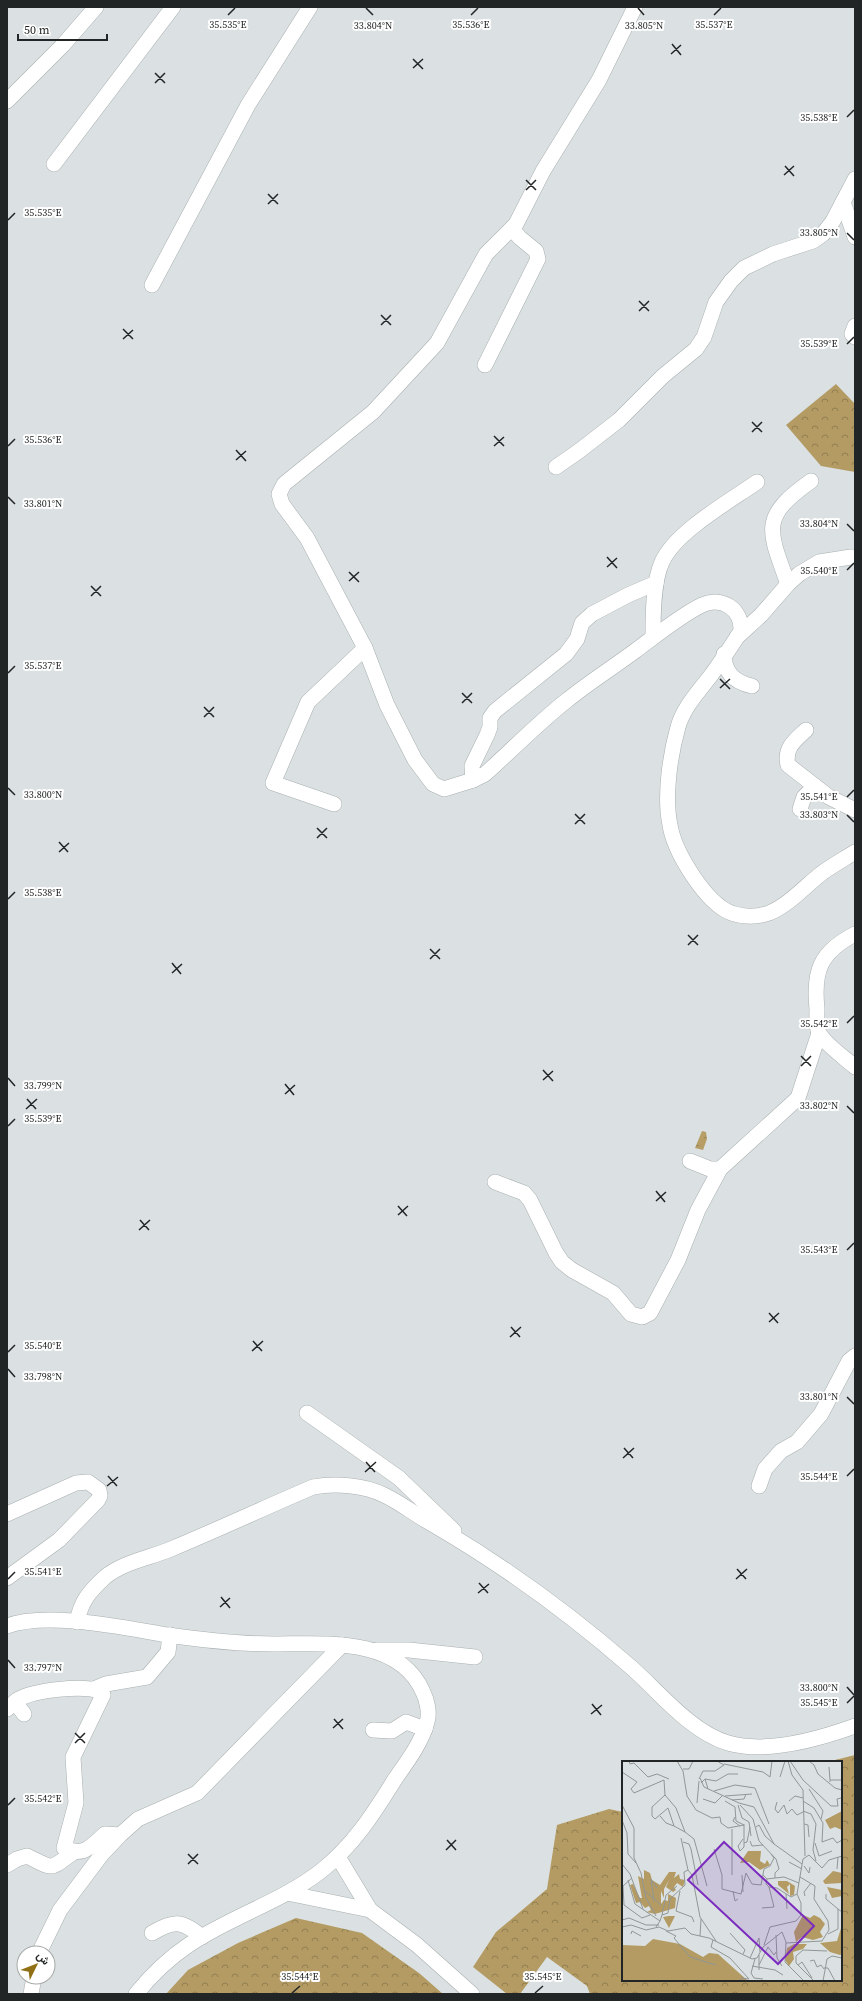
<svg xmlns="http://www.w3.org/2000/svg" width="862" height="2001" font-family="'Source Serif 4',Vazirmatn,serif">
<style>
.forest{fill:url(#forest-crowns)}
.water{fill:url(#water-ripples)}
.lines{fill:none;stroke-linecap:round;stroke-linejoin:round}
.minor-casing{stroke:#a9afb0;stroke-width:16}
.minor{stroke:#fff;stroke-width:15}
.ticks{fill:none;stroke:#222525;stroke-width:1.5}
.inset-road{fill:none;stroke:#919696;stroke-width:1}
.view{fill:#7b2cbf;fill-opacity:0.15;stroke:#7b2cbf;stroke-width:2}
.inset-edge{fill:none;stroke:#222525;stroke-width:2}
.ticks-label{font-size:10px;text-anchor:middle;fill:#222525;stroke:#fff;stroke-width:4;stroke-linejoin:round;paint-order:stroke}
</style>
<defs>
<pattern id="forest-crowns" width="20" height="18" patternUnits="userSpaceOnUse"><rect width="20" height="18" fill="#b39b63"/><path d="M2 6a3 3 0 1 1 6 0M12 15a3 3 0 1 1 6 0" fill="none" stroke="#917e51"/></pattern>
<pattern id="water-ripples" width="26" height="14" patternUnits="userSpaceOnUse"><rect width="26" height="14" fill="#b79e67"/><path d="M2 4q2-2 4 0t4 0M15 11q2-2 4 0t4 0" fill="none" stroke="#948155"/></pattern>
</defs>
<rect width="100%" height="100%" fill="#dbe1e2"/>
<g class="forest">
<polygon points="836,384 855,404 855,472 821,466 786,425"/>
<polygon points="855,1755 855,1994 590,1994 587,1986 547,1957 520,1994 507,1994 473,1967 496,1932 547,1889 557,1825 609,1809 623,1812 623,1980 841,1980 841,1762 827,1762"/>
<polygon points="296,1918 362,1933 419,1973 443,1994 166,1994 188,1970 238,1943"/>
</g>
<polygon class="water" points="702,1131 706,1132 707,1139 703,1150 695,1148"/>
<g class="lines">
<g class="minor-casing">
<g id="minor">
<path d="M635 7 599 80 543 171 516 224 486 254 437 343 373 412 284 484 279 494 282 504 307 538 365 648 387 705 415 760 433 784 444 789 473 780 485 774C512 750 537 724 566 701 588 683 612 668 635 651 654 637 681 615 702 605 722 596 742 609 741 631 732 645 722 660 712 674 700 690 684 706 678 727 670 755 664 797 670 825 674 851 702 896 725 910 737 917 755 918 769 913 789 905 805 886 822 873 833 865 844 859 855 852"/>
<polyline points="7,101 63,45 96,7"/>
<polyline points="54,164 173,7"/>
<polyline points="843,202 855,237"/>
<polyline points="152,285 248,105 310,7"/>
<polyline points="855,326 852,334 855,337"/>
<polyline points="485,365 538,259 536,251 520,238 512,229"/>
<polyline points="556,467 579,451 619,420 663,376 696,349 704,337 716,302 731,281 744,268 773,254 813,241 823,234 833,221 855,179"/>
<path d="M788 584C768 529 760 517 811 481"/>
<path d="M653 637C653 617 653 581 662 562 675 532 730 501 757 482"/>
<polyline points="737,637 761,615 788,584 799,574 819,562 851,557"/>
<path d="M724 654C724 672 734 682 752 686"/>
<path d="M806 730C795 740 784 748 788 765L829 797 855 810"/>
<polyline points="473,780 472,766 487,735 490,727 490,718 495,711 566,654 577,639 582,623 592,614 628,595 656,583"/>
<polyline points="334,804 273,783 308,702 365,648"/>
<polyline points="800,809 804,797 815,786"/>
<path d="M855 934C820 952 813 971 817 1009 817 1016 816 1028 819 1033 826 1045 845 1058 855 1067"/>
<polyline points="690,1161 710,1169 720,1169"/>
<polyline points="495,1182 524,1193 530,1200 556,1253 562,1262 572,1270 613,1293 631,1314 642,1317 650,1313 678,1260 698,1210 720,1169 798,1098 819,1033"/>
<polyline points="307,1413 399,1478 454,1531"/>
<polyline points="759,1486 765,1469 781,1451 797,1442 821,1414 849,1361 855,1356"/>
<polyline points="7,1514 76,1483 88,1482 99,1490 100,1496 98,1500 59,1540 7,1578"/>
<path d="M77 1622C81 1601 89 1592 105 1577 123 1562 150 1558 171 1549 219 1529 266 1507 313 1487 335 1483 364 1485 384 1495 399 1502 413 1513 427 1521 500 1563 569 1613 632 1668 660 1693 691 1732 728 1743 766 1754 819 1739 855 1726"/>
<path d="M7 1626C47 1611 125 1628 168 1635 203 1640 238 1644 273 1644 322 1644 399 1636 423 1692 427 1700 430 1713 427 1722 422 1742 407 1762 395 1779 374 1813 353 1846 321 1871 281 1902 232 1916 190 1944 169 1958 152 1974 136 1994"/>
<polyline points="377,1650 409,1650 475,1657"/>
<polyline points="94,1689 106,1684 147,1677 168,1652 170,1635"/>
<polyline points="15,1702 24,1714"/>
<path d="M7 1709C11 1706 15 1701 19 1699 35 1690 82 1685 99 1691L103 1695 73 1757 76 1803 64 1848C84 1857 90 1847 105 1834L120 1835"/>
<polyline points="373,1730 392,1731 406,1722 425,1729"/>
<polyline points="338,1857 370,1910 417,1945 472,1994"/>
<path d="M7 1865 17 1859 27 1856C56 1870 48 1870 74 1852"/>
<polyline points="287,1893 370,1910"/>
<path d="M152 1933C174 1920 182 1920 202 1937"/>
<polyline points="39,1953 60,1910 102,1854 120,1835 138,1819 197,1793 342,1645"/>
<polyline points="31,1994 34,1977"/>
</g>
</g>
<use href="#minor" class="minor"/>
</g>
<path class="ticks" d="M366 8 373 15M638 8 644 15M228 15 235 8M471 15 478 8M714 15 721 8M672 44 681 55M671 54 681 45M413 59 423 69M413 68 423 59M155 73 165 83M155 83 165 73M847 117 854 110M785 166 794 176M784 175 794 166M526 180 536 190M526 190 536 180M268 194 278 204M268 204 278 194M8 220 15 213M847 233 854 240M639 301 649 311M639 311 649 301M381 315 391 325M381 325 391 315M123 329 133 339M123 339 133 330M847 344 854 337M752 422 762 432M752 432 762 422M494 436 504 446M8 446 15 439M494 446 504 437M236 450 246 461M236 460 246 451M8 497 15 504M847 524 854 531M607 557 617 568M607 567 617 558M847 570 854 563M349 572 359 582M349 581 359 572M91 586 101 596M91 596 101 586M8 673 15 666M720 679 730 689M720 688 730 679M462 693 472 703M462 703 472 693M204 707 214 717M204 717 214 707M8 788 15 795M847 797 854 790M575 814 585 824M847 815 854 822M575 824 585 814M317 828 327 838M317 838 327 828M59 842 68 852M59 852 69 843M8 899 15 892M688 935 698 945M688 945 698 935M430 949 440 959M430 959 440 949M172 963 181 974M172 973 182 964M847 1023 854 1016M801 1056 811 1066M801 1066 811 1056M543 1070 553 1081M8 1078 15 1086M543 1080 553 1071M285 1084 294 1095M285 1094 295 1085M27 1099 36 1109M847 1106 854 1113M26 1109 37 1099M8 1126 15 1119M656 1191 665 1202M656 1201 666 1192M398 1206 407 1216M398 1215 408 1206M140 1220 149 1230M139 1230 150 1220M847 1250 854 1243M769 1313 778 1323M769 1322 779 1313M511 1327 520 1337M510 1337 521 1327M253 1341 262 1351M252 1351 263 1341M8 1352 15 1345M8 1369 15 1377M847 1397 854 1404M624 1448 633 1458M623 1458 634 1448M366 1462 375 1472M365 1472 376 1462M108 1476 117 1486M847 1476 854 1469M107 1486 118 1477M737 1569 746 1579M8 1579 15 1572M736 1579 747 1569M479 1583 488 1593M478 1593 489 1584M221 1597 230 1608M220 1607 230 1598M8 1660 15 1668M847 1687 854 1695M847 1703 854 1696M592 1704 601 1715M591 1714 602 1705M334 1719 343 1729M333 1728 343 1719M75 1733 85 1743M75 1743 85 1733M8 1805 15 1798M447 1840 456 1850M446 1850 456 1840M188 1854 198 1864M188 1864 198 1854M292 1993 300 1986M535 1993 543 1986"/>
<g transform="translate(622 1761)">
<rect width="220" height="220" fill="#dbe1e2"/>
<path d="M220 50V69L213 66 208 68 203 59ZM126 90H139L138 100 143 103 145 99 148 104 138 109 127 101 118 102ZM22 109 28 112 30 119 38 124 47 111H54L52 117 57 113 58 118 63 119 61 126 55 122 52 126 54 129 51 131 44 126 47 119 42 128V137L39 130V143L42 139 46 140V133L54 137 53 147 33 153 25 151 29 149 27 145 23 147 18 141 14 142 8 124 11 123 18 137H20L16 115 22 118ZM211 110 220 112V122L203 123 201 120ZM156 120H165L173 125 172 134 168 135V123L165 126 167 133 156 124ZM205 126 220 129V135L210 137ZM181 154 188 157 192 154 198 157 203 163 198 171 201 176 191 179 180 176 174 181 172 171ZM47 155H53L47 167 41 156ZM220 164V193L218 194 208 191 198 182 215 180ZM31 178 58 183 81 196 87 192 96 193 126 220H0V184L23 185ZM172 183H185L181 188 171 191 172 198 167 205 163 199 165 187Z" fill="#b39b63"/>
<path class="inset-road" d="M7 0 8 3 12 2 26 16 35 13 47 18M55 0 61 10 65 35 74 49 90 57 98 56 99 62 106 67 122 64 114 60 113 46 103 40M166 0 170 14 181 29 183 95M168 0 181 19 209 45H216L215 38 219 37M187 0 192 4 196 13 213 27 220 29M102 3 141 11 148 16 150 0M207 6 208 19M61 8H67L71 0M0 11 15 21 9 28 12 32 42 19 43 34 30 46V55L33 58 46 47 52 65 44 62 38 55M158 16 163 0M78 17 82 26 117 42 132 46 152 83 180 103M77 18 81 10H93L102 4 95 0M83 18 94 20 106 13H116M208 21V19H219M79 22 83 18 86 28M187 28 201 50 199 58M92 30 113 24 133 27 147 63M43 34 54 47 63 71 52 65M103 35 130 33M81 38 93 42 101 34M110 39 122 38 124 33M167 40 173 35 181 37M181 40 192 47 201 62 200 81 211 77 215 82 220 79M155 41 153 48 156 52 162 44 165 53 170 48 175 54 181 51M75 42 77 20M0 44 12 67V97L19 112 24 137 34 155M116 44 120 57 127 61 129 75M118 44 131 58 137 80 154 98 157 108 153 112V117L162 116 177 122M181 50 189 53 194 63 191 89 194 100M113 56 111 60 118 65M0 59 5 72 6 93 14 102M182 63 186 64 187 76M134 66 137 64 143 75 152 83M63 71 72 78 85 125M59 77 66 109 70 114 78 156 94 180M121 78 116 85 118 90 122 86V63M128 80 130 85 141 84M61 81 67 83 69 88 76 124M122 82 125 81 128 66M193 82 197 95 210 90M92 88 100 114V128L119 133 124 112 130 123 139 124 142 108 148 105 152 97 149 93M167 101 180 108M0 103 8 113 21 148M182 105 187 112 188 106M215 108 216 96M110 114V68M120 114 121 131M141 114 145 118 153 117M10 117 1 125 2 144 20 157 28 154M145 118 144 123 147 126 155 127 169 136 175 133M6 119 13 143 38 160 34 166M23 130 39 144M58 130 54 150 70 156 72 161M111 130 113 140 116 138M164 133 165 148M204 133V138L216 148M183 135 182 131 189 122M32 140 29 118 35 127M140 147 152 146 147 126M40 154 44 134 55 125M0 159 7 157 24 164H37M38 160 40 154 46 152 48 138 63 124 62 111 66 109M0 166 9 164 24 169 37 166 46 170 63 167 69 173 87 177 130 198 135 197 141 186 160 171 164 181 163 201 182 220M44 170 54 175 52 177 68 196 94 204M108 172 123 189 121 193M9 173 10 170 19 175M206 173 216 168V148L220 151M154 174 155 197 160 205M78 175 79 158M91 179 89 186 108 197 127 218 119 217V220M164 182 200 180 207 169 206 160 192 138 193 125 178 116M142 184 148 166 174 160 179 154V142L175 133 181 98 187 94 200 107 207 99 220 95M128 197 137 177 138 191M133 198 129 212 132 217 141 218M188 200 192 199 195 206 199 204 202 208M137 204 146 186 152 194 154 191M176 204 180 201 190 217M130 205 153 209 161 214M202 207H206L213 220M137 209V194M192 220 174 202V195L181 189 205 190M201 220 205 198 210 195 220 197"/>
<path class="view" d="M102 81 192 165 156 203 66 119Z"/>
<rect width="220" height="220" class="inset-edge"/>
</g>
<g class="ticks-label">
<text x="228" y="28">35.535°E</text>
<text x="471" y="28">35.536°E</text>
<text x="714" y="28">35.537°E</text>
<text x="373" y="29">33.804°N</text>
<text x="644" y="29">33.805°N</text>
<text x="819" y="121">35.538°E</text>
<text x="43" y="216">35.535°E</text>
<text x="819" y="236">33.805°N</text>
<text x="819" y="347">35.539°E</text>
<text x="43" y="443">35.536°E</text>
<text x="43" y="507">33.801°N</text>
<text x="819" y="527">33.804°N</text>
<text x="819" y="574">35.540°E</text>
<text x="43" y="669">35.537°E</text>
<text x="43" y="798">33.800°N</text>
<text x="819" y="800">35.541°E</text>
<text x="819" y="818">33.803°N</text>
<text x="43" y="896">35.538°E</text>
<text x="819" y="1027">35.542°E</text>
<text x="43" y="1089">33.799°N</text>
<text x="819" y="1109">33.802°N</text>
<text x="43" y="1122">35.539°E</text>
<text x="819" y="1253">35.543°E</text>
<text x="43" y="1349">35.540°E</text>
<text x="43" y="1380">33.798°N</text>
<text x="819" y="1400">33.801°N</text>
<text x="819" y="1480">35.544°E</text>
<text x="43" y="1575">35.541°E</text>
<text x="43" y="1671">33.797°N</text>
<text x="819" y="1691">33.800°N</text>
<text x="819" y="1706">35.545°E</text>
<text x="43" y="1802">35.542°E</text>
<text x="300" y="1980">35.544°E</text>
<text x="543" y="1980">35.545°E</text>
</g>
<rect width="862" height="2001" fill="none" stroke="#222525" stroke-width="16"/>
<g transform="translate(36 1965) rotate(47)"><circle r="19" fill="#ffffff" stroke="#a7a8a8"/>
<path d="M0-3L7 15L0 10L-7 15Z" fill="#906f15"/>
<text y="-6" font-size="11" font-weight="bold" text-anchor="middle" fill="#222525">ش</text>
</g>
<path d="M18 34v6h89v-6" fill="none" stroke="#222525" stroke-width="2"/>
<text x="24" y="34" font-size="12" fill="#222525" stroke="#ffffff" stroke-width="3" paint-order="stroke">50 m</text>
</svg>
